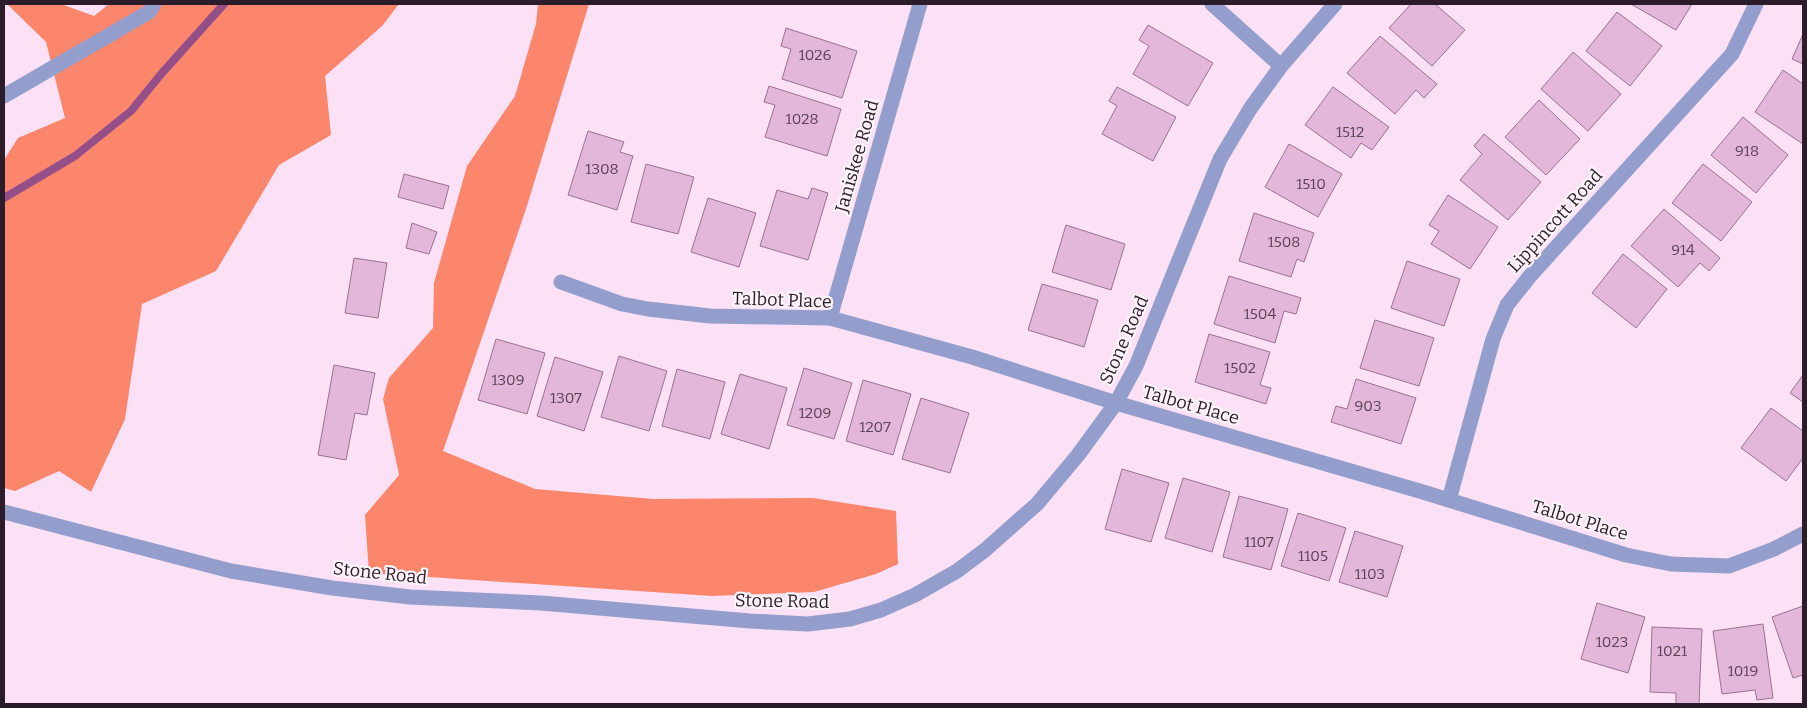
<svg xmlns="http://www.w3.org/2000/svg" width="1807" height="708" font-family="Bitter,serif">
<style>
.forest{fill:#fc866b}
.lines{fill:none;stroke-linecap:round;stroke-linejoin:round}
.stream{stroke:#944f88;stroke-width:8}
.building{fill:#e3b7d9;stroke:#9a7291}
.minor{stroke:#939ecc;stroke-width:15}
.labels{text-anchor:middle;stroke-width:4.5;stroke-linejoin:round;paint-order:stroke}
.number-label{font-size:15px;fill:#5a4355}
.street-label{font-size:18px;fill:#2c1c29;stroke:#fdf4fb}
</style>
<rect width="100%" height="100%" fill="#fce0f5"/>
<g class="forest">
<polygon points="7,4 61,4 94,16 109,4 399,4 382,26 325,76 331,135 279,165 216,271 142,304 125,419 91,492 59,471 15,491 4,488 4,160 18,138 65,118 46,42"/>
<polygon points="538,4 589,4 526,209 443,451 535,489 653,499 813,498 896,511 898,564 876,574 814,592 712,596 369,573 365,515 399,475 383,399 389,378 433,328 434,283 467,166 515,96 536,24"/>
</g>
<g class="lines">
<polyline class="stream" points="4,198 75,156 131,111 162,73 224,4"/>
</g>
<g class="building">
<polygon points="1411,4 1435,4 1465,30 1432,66 1389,28"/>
<polygon points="1631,4 1692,4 1676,30"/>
<polygon points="1617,12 1662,46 1630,86 1586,51"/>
<polygon points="1148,25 1213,63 1188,106 1133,74 1149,46 1139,40"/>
<polygon points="786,28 857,51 842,98 782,79 791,49 781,46"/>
<polygon points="1803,34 1803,64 1792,59"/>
<polygon points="1380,36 1437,84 1424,98 1416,90 1395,114 1347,73"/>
<polygon points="1573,52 1621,94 1588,131 1541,89"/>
<polygon points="1783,70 1803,84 1803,144 1755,112"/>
<polygon points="769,86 841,109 827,156 765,137 775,105 764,102"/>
<polygon points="1117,87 1176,117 1153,161 1102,134 1117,106 1109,101"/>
<polygon points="1333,87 1389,127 1372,150 1361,143 1351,158 1305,125"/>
<polygon points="1539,100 1580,139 1546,175 1505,137"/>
<polygon points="1743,117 1788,155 1756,193 1711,155"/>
<polygon points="588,131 624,142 620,152 633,156 617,210 568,195"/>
<polygon points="1484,134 1541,182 1508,220 1460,180 1482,154 1474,146"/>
<polygon points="1289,144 1342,174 1318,217 1265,187"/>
<polygon points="646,164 694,177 678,234 631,222"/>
<polygon points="1703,164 1752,202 1721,241 1672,203"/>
<polygon points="404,174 449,186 443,209 398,197"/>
<polygon points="812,188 828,193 808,260 760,246 777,190 808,199"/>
<polygon points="1448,195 1498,227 1470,269 1431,244 1439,231 1429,225"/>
<polygon points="708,198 756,213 739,267 691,252"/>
<polygon points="1664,209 1720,258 1709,271 1700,263 1678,287 1631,246"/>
<polygon points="1254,213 1314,233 1304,262 1297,259 1291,277 1239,261"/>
<polygon points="412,223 437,232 429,254 406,248"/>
<polygon points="1066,225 1125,244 1111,290 1052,272"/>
<polygon points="1623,254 1667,289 1636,328 1592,293"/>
<polygon points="354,258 387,263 378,318 345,313"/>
<polygon points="1407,261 1460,279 1444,326 1391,308"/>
<polygon points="1229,276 1301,298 1296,314 1284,311 1275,343 1214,324"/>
<polygon points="1042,284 1098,300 1084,347 1028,330"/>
<polygon points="1375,320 1434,338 1419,386 1360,368"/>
<polygon points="1209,334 1270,352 1260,385 1271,388 1266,404 1195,382"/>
<polygon points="496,339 545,353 527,414 478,400"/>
<polygon points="619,356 667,371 649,431 601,417"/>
<polygon points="555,357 603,372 584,431 537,416"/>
<polygon points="334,365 375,373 367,415 355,413 346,460 318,455"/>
<polygon points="804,368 852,383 834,439 787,425"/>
<polygon points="677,369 725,382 710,439 662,426"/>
<polygon points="740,374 787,388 769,449 721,434"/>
<polygon points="1803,375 1803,402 1790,393"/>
<polygon points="1356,379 1416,398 1401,444 1331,422 1336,406 1347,409"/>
<polygon points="863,380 911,394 893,455 846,441"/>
<polygon points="921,398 969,413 950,473 902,459"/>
<polygon points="1771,408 1803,431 1803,458 1786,481 1741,448"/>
<polygon points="1122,469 1169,483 1151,542 1105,529"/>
<polygon points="1183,478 1230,492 1212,552 1165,538"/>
<polygon points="1239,496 1288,509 1271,570 1223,557"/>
<polygon points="1298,513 1346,528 1329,581 1281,566"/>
<polygon points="1355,531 1403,546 1387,597 1339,582"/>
<polygon points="1597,603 1645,617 1628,673 1581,659"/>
<polygon points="1803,606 1803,675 1793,678 1772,617"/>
<polygon points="1763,624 1773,698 1757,700 1755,690 1722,694 1713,631"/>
<polygon points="1652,627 1702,629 1699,704 1676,704 1676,693 1650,692"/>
</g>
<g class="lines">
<g class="minor">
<polyline points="1212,4 1281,66"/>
<polyline points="4,96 149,12 154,4"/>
<polyline points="561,282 622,304 648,309 710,316 830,318 972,357 1116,403 1423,492 1626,555 1671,564 1729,566 1774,549 1803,534"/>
<polyline points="830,318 920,4"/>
<polyline points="1449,500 1493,339 1507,305 1530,276 1732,54 1756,4"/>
<polyline points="4,512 231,571 332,588 410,597 541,603 750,621 808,624 850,619 881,610 915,595 957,571 985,550 1037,504 1078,455 1116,403 1136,366 1220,159 1250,109 1281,66 1335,4"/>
</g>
</g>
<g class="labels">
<g class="number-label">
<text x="815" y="60">1026</text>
<text x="802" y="124">1028</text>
<text x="1350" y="137">1512</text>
<text x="1747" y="156">918</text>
<text x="602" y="174">1308</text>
<text x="1311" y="189">1510</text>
<text x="1284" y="247">1508</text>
<text x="1683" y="255">914</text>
<text x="1260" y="319">1504</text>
<text x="1240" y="373">1502</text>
<text x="508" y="385">1309</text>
<text x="566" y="403">1307</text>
<text x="1368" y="411">903</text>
<text x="815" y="418">1209</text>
<text x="875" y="432">1207</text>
<text x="1259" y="547">1107</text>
<text x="1313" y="561">1105</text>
<text x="1370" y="579">1103</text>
<text x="1612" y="647">1023</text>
<text x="1672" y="656">1021</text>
<text x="1743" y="676">1019</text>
</g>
<g class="street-label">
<text transform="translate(857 156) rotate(-74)" y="6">Janiskee Road</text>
<text transform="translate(1555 221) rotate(-48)" y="6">Lippincott Road</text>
<text transform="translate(782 300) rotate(2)" y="6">Talbot Place</text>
<text transform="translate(1124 340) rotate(-66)" y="6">Stone Road</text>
<text transform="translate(1191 405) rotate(16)" y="6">Talbot Place</text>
<text transform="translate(1580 520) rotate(17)" y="6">Talbot Place</text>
<text transform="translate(380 573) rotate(6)" y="6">Stone Road</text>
<text transform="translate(782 601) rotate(1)" y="6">Stone Road</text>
</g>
</g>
<rect width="1807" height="708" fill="none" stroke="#2c1c29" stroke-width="10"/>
</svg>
